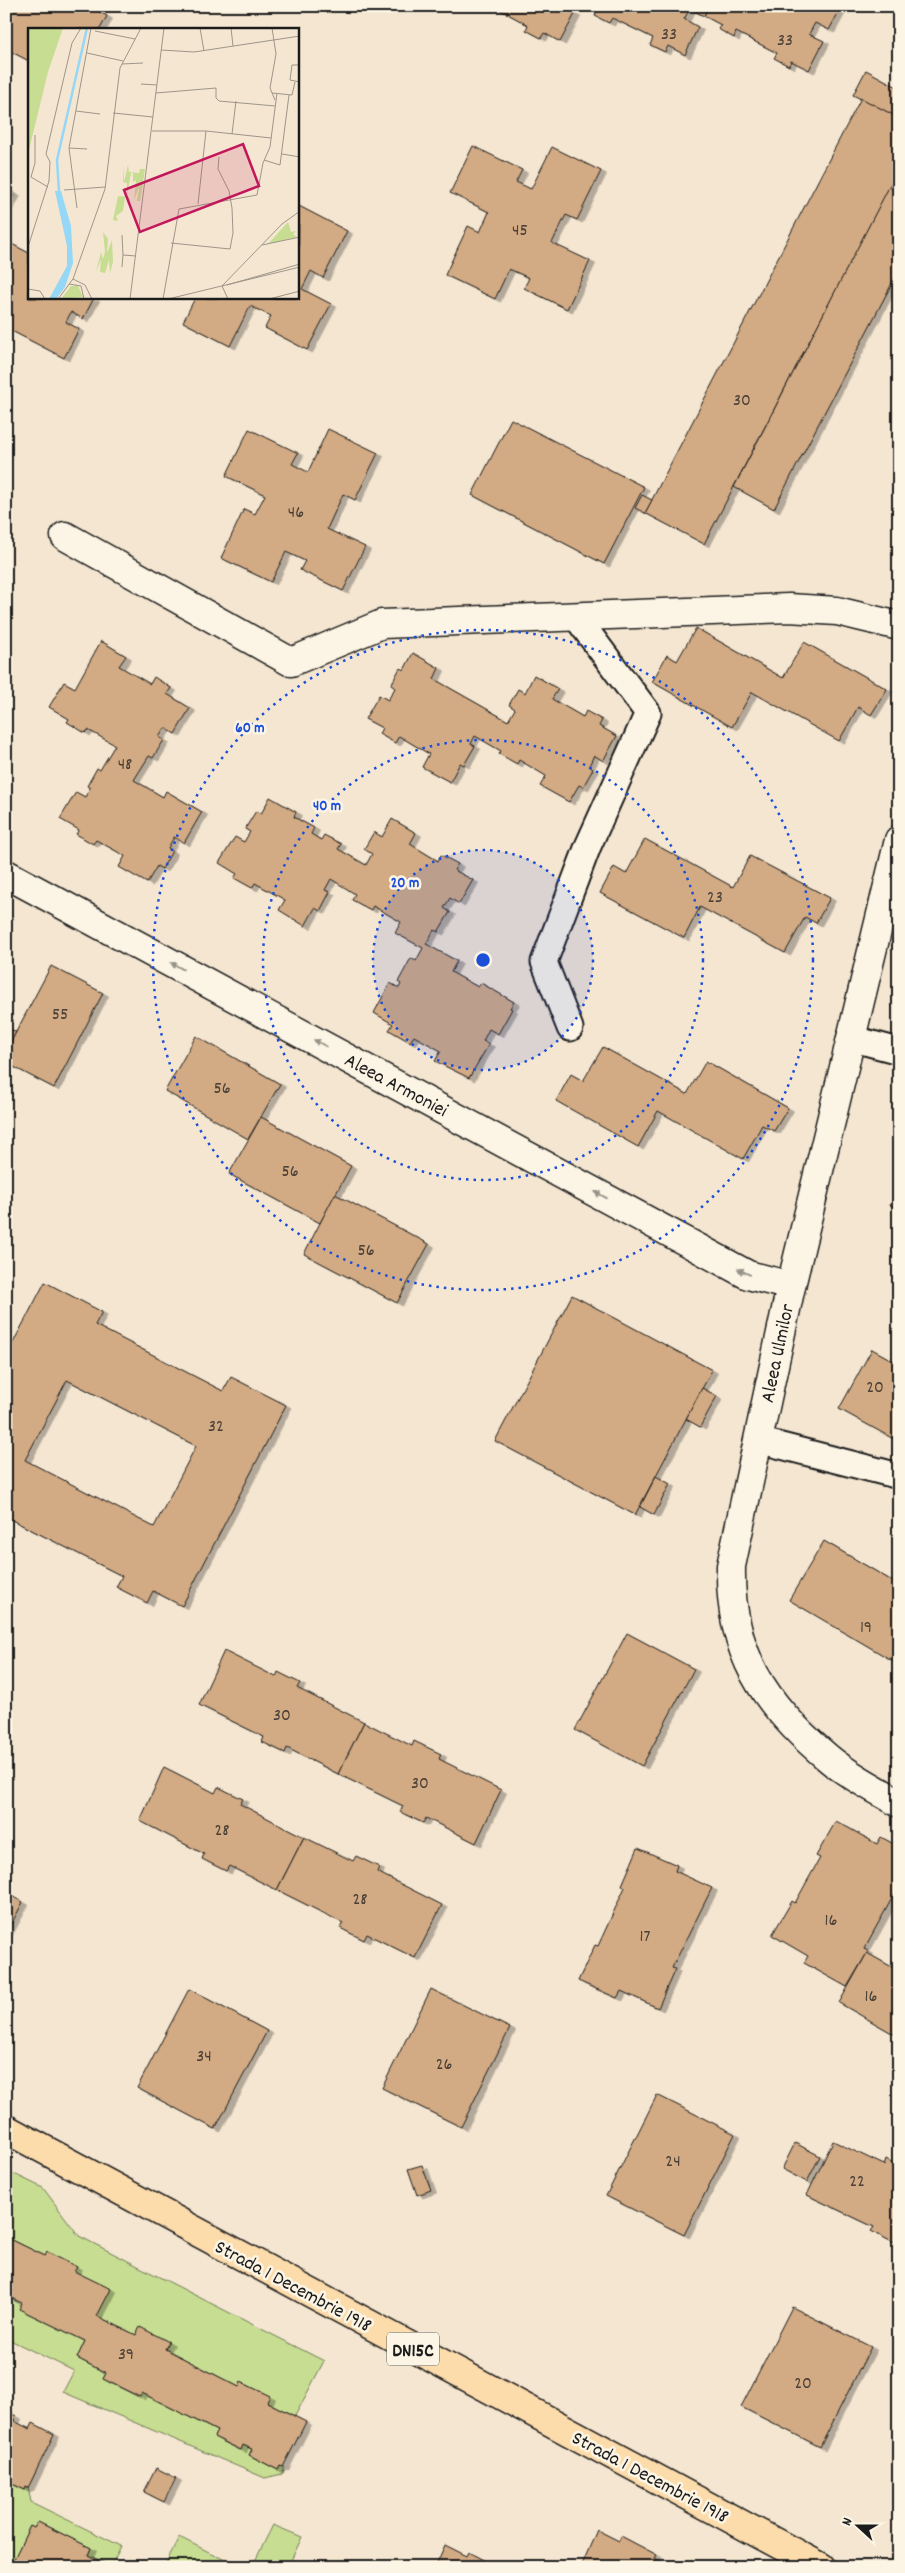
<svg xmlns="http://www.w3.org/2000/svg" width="905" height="2573" font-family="Dekko,sans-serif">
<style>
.green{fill:#c7dd92;stroke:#727c57}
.building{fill:#d2aa83;stroke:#1c1c1c;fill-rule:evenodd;filter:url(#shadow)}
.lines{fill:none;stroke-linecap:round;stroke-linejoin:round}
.pedestrian-casing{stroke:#1c1c1c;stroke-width:29}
.minor-casing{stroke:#1c1c1c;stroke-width:31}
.primary-casing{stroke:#1c1c1c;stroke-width:31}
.pedestrian{stroke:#fcf5e5;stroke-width:25}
.minor{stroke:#fcf5e5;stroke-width:28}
.primary{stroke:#fddcac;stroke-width:28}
.oneway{fill:#97938b}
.ring{fill:none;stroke:#1d4ed8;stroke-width:2.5;stroke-dasharray:2.5 5}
.labels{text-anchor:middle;stroke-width:5;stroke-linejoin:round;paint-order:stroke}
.number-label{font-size:18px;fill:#4a4036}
.shield{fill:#fcf5e5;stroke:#5f5d58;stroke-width:1}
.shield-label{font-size:19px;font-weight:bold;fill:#1c1c1c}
.street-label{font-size:20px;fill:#1c1c1c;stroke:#fcf5e5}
.inset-river{fill:none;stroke:#94d7f6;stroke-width:2.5}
.inset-road{fill:none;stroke:#9e9589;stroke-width:1}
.view{fill:#c2185b;fill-opacity:0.15;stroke:#c2185b;stroke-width:2.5}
.inset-edge{fill:none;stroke:#1c1c1c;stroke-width:2.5}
.centre{fill:#1d4ed8;stroke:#fcf5e5;stroke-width:2.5}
.ring-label{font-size:15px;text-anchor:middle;font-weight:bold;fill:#1d4ed8;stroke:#fcf5e5;stroke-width:5;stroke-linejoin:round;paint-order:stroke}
</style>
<defs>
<filter id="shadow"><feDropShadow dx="5.5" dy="3" stdDeviation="0" flood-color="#0004"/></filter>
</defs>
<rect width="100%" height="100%" fill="#f4e6d1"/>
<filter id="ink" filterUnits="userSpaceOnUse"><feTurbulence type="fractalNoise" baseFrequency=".02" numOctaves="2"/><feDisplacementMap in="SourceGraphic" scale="10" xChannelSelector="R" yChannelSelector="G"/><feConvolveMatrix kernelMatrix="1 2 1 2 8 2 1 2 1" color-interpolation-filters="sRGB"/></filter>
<g filter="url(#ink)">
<g class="green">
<polygon points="6,2170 43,2188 79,2236 324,2361 295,2416 267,2402 269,2396 241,2382 239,2387 165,2349 169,2342 136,2335 97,2316 74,2271 76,2267 47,2253 45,2256 6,2237"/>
<polygon points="6,2296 85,2341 77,2358 106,2373 103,2379 139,2397 142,2393 217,2431 214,2437 240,2450 243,2445 252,2449 249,2455 278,2470 280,2466 285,2467 282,2474 265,2478 63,2392 74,2371 6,2338"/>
<polygon points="6,2481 25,2490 26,2487 28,2488 31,2502 121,2546 111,2566 88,2555 91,2548 38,2522 34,2528 30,2526 12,2564 6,2561"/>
<polygon points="273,2525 302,2537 288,2567 252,2567"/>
<polygon points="179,2537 239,2567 164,2567"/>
</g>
<g class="building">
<polygon points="6,6 89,6 107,16 100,29 29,29 29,61 6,49"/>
<polygon points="493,6 562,6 575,14 560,42 544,33 541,38 526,30 528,25"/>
<polygon points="589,6 709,6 704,16 690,9 684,19 698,27 685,55 668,46 665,52 650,45 653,38 612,18 609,23 595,16 597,10"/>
<polygon points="709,6 842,6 829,30 815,23 809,34 824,41 809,70 791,61 789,66 774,58 777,53 736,32 734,38 718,29 721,25 704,16"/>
<polygon points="866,70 899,88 899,118 853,95"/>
<polygon points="861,98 899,118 899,169 704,544 645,513"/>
<polygon points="473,146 522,170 516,182 531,189 552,147 601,171 577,220 566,215 552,243 590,261 567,309 524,288 529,278 509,269 495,299 445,275 468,226 480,232 489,212 450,193"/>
<polygon points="899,169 899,192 889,187"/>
<polygon points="889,187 899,192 899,270 774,509 734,487"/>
<polygon points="6,189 15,193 6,209"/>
<polygon points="299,206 347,231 323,278 311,271 302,289 331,304 307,350 265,328 271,316 250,306 230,346 183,322 195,298 298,298"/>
<polygon points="6,241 29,253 29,298 94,298 83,319 71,312 66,322 79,329 64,358 6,328"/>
<polygon points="511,419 644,487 604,564 472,495"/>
<polygon points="249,429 298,453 292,464 308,472 328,429 378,453 355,500 343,494 327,529 365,547 343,591 300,570 305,561 286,552 271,582 221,558 244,509 255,514 265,495 226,476"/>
<polygon points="642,495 652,500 645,513 635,508"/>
<polygon points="696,628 783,678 804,642 887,689 871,715 858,707 839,741 752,692 732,727 652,682 667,655 677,661"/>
<polygon points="101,641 126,656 119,666 150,684 154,677 171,688 167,694 190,708 175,734 165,728 159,737 164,740 153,758 149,756 134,780 163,797 166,791 202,812 184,843 174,837 168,848 172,851 162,869 157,866 147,883 119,867 125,856 96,840 93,844 76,834 79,830 60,819 76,792 85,797 90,788 87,786 97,768 100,770 115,745 88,730 85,733 67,722 69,719 49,707 64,682 75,688"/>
<polygon points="413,653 439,668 434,679 508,721 515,709 509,705 518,689 525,693 534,675 558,689 552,699 583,717 586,711 602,720 599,726 617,736 603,761 594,755 589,766 593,769 583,787 579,785 569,802 540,786 546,776 519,760 517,764 499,754 501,751 475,736 471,744 475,746 464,765 460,763 450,782 422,767 429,754 399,736 395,743 379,734 382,728 365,719 379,695 388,700 395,688 391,685 400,668 404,670"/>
<polygon points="270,797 296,812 294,817 314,828 311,834 321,840 324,835 341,844 338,849 366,865 372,854 364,849 374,832 382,837 392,819 416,833 410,844 438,861 441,855 458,864 454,870 473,880 459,904 450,898 444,908 450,912 438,932 434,930 426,944 457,961 451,972 478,987 481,983 514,1002 510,1008 512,1009 498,1034 489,1029 483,1041 489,1044 469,1078 435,1061 441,1051 414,1036 410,1042 389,1030 393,1024 374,1013 390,983 399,988 401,984 398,982 411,958 416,961 423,948 395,933 401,922 373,906 371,910 352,900 355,894 331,879 325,890 330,892 320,911 315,908 305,926 279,910 285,900 255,883 252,888 234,878 237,874 219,863 235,837 244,842 250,832 245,829 256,811 261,814"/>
<polygon points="645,839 733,887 750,856 830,898 816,923 805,917 785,953 700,907 684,938 600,893 614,867 626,874"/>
<polygon points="51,966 103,993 54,1088 6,1063 6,1051"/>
<polygon points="6,1027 16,1032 6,1051"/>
<polygon points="196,1036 280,1084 248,1139 165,1091"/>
<polygon points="603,1047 687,1094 706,1061 788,1108 774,1131 762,1125 743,1159 658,1111 638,1147 556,1101 571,1074 583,1081"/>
<polygon points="261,1117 351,1166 320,1223 229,1174"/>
<polygon points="899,1190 899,1210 890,1205"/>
<polygon points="335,1194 429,1244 397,1303 304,1254"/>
<path d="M45 1282 102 1312 95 1325 223 1391 231 1377 286 1405 182 1606 153 1591 147 1603 116 1587 122 1576 6 1517V1356ZM67 1380 196 1446 154 1527 25 1460Z"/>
<polygon points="572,1295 712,1370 635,1515 495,1441"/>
<polygon points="872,1349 899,1364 899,1442 839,1409"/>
<polygon points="702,1388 717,1396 700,1427 686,1419"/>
<polygon points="656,1476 670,1484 654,1515 640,1507"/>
<polygon points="824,1541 899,1585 899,1652 893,1661 789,1600"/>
<polygon points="627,1633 694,1669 642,1766 575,1730"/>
<polygon points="224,1651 276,1677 278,1672 300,1683 297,1688 364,1722 338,1774 287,1748 285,1753 262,1742 264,1737 199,1705"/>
<polygon points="364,1722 412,1746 414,1741 441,1754 439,1759 501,1790 476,1843 426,1818 423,1823 400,1812 403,1806 338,1774"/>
<polygon points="164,1767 215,1793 218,1787 243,1799 240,1804 304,1837 277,1890 229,1866 226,1871 202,1859 204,1854 140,1821"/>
<polygon points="836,1821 877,1844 881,1837 899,1847 899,1894 895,1893 864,1949 868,1951 867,1953 847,1987 804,1963 808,1956 772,1935 792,1901 795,1903 820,1858 816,1856"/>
<polygon points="304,1837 353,1861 356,1856 379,1867 377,1872 442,1905 415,1958 367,1934 364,1940 340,1928 343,1923 277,1890"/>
<polygon points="638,1848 677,1865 675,1871 712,1888 672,1968 675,1969 658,2008 621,1991 617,1998 578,1981 595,1945 598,1946 625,1887 622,1885"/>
<polygon points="6,1893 23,1902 6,1934"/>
<polygon points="867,1953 899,1971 899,2037 839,2003"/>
<polygon points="189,1989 267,2031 215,2129 137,2088"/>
<polygon points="431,1989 510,2028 461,2127 382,2088"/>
<polygon points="657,2095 735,2134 684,2235 606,2196"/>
<polygon points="833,2141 884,2165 886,2159 899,2166 899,2239 897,2238 894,2243 871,2231 874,2227 807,2195"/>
<polygon points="795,2143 820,2156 807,2182 782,2169"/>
<polygon points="422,2165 431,2190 417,2195 408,2169"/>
<polygon points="6,2237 45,2256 47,2252 77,2267 74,2271 111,2289 97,2316 136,2335 140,2327 169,2342 165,2349 239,2387 241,2382 270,2396 267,2402 306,2422 283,2467 280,2466 278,2470 249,2455 252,2449 243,2445 241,2450 214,2437 217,2431 142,2393 140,2397 103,2379 106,2373 77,2358 85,2341 19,2309 22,2303 6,2296"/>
<polygon points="792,2307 871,2347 820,2447 741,2407"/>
<polygon points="6,2411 16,2416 14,2421 30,2429 33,2423 54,2434 28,2488 26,2487 25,2490 6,2481"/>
<polygon points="156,2468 176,2478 164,2502 144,2492"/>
<polygon points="38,2522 91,2548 88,2555 111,2567 10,2567 30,2526 34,2528"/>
<polygon points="597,2530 619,2541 621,2536 657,2555 655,2558 672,2567 581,2567"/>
<polygon points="445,2545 467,2556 469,2552 498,2567 435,2567"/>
</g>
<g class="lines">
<g class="pedestrian-casing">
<g id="pedestrian">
<polyline points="570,1028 544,962 588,846 648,713 577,618"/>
<polyline points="850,1038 899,1051"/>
<polyline points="758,1440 899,1476"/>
</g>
</g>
<g class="minor-casing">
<g id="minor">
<polyline points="65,536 291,662 382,624 789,608 837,611 899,626"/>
<path d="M899 840 791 1286 731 1566C729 1651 763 1704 828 1758 849 1776 876 1789 899 1803"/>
<polyline points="6,874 748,1275 791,1286"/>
</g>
</g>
<g class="primary-casing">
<polyline id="primary" points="6,2129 821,2567"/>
</g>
<use href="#pedestrian" class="pedestrian"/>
<use href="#minor" class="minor"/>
<use href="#primary" class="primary"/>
</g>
<defs><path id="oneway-solid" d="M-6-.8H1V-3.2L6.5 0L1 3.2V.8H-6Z" transform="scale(1.25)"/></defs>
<g class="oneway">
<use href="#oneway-solid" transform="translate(177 966) rotate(-152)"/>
<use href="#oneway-solid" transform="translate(320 1043) rotate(-152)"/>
<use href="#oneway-solid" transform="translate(601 1195) rotate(-151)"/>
<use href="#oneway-solid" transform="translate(744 1272) rotate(-155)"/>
</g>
</g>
<circle cx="483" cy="960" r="110" fill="#1d4ed8" fill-opacity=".12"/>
<g class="ring">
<circle cx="483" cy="960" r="110"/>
<circle cx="483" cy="960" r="220"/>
<circle cx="483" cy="960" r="330"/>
</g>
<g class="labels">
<g class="number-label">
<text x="669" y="39">33</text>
<text x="785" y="45">33</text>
<text x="520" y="235">45</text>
<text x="742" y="405">30</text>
<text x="296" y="517">46</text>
<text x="125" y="769">48</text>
<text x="715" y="902">23</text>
<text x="60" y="1019">55</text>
<text x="222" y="1093">56</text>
<text x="290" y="1176">56</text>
<text x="366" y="1255">56</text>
<text x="875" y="1392">20</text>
<text x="216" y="1431">32</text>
<text x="866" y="1632">19</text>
<text x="282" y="1720">30</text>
<text x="420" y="1788">30</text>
<text x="222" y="1835">28</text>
<text x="360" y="1904">28</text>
<text x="831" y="1925">16</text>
<text x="645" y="1941">17</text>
<text x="871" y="2001">16</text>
<text x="204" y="2061">34</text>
<text x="444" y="2069">26</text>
<text x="673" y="2166">24</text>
<text x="857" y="2186">22</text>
<text x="126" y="2359">39</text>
<text x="803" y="2388">20</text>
</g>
<rect class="shield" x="387" y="2332.5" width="52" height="33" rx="4"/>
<g class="shield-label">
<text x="413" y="2356">DN15C</text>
</g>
<g class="street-label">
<text transform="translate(397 1084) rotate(28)" y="7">Aleea Armoniei</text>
<text transform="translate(776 1353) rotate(-78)" y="7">Aleea Ulmilor</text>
<text transform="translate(294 2285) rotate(28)" y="7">Strada 1 Decembrie 1918</text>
<text transform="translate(651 2476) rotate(28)" y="7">Strada 1 Decembrie 1918</text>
</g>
</g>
<g transform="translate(28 28)">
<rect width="271" height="271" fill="#f4e6d1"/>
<path d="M0 0H35L20 44 0 126ZM96 137V154L100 137 101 144 111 145 112 141H117L112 173H109L112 156 106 172 108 152 105 154V145H103L99 167V155L95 154ZM90 168 101 169 103 175 97 169 95 183 88 188 90 193 85 192ZM260 194 263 204 268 203 265 206 269 209 240 216ZM75 204 80 211 79 225 84 212 85 234 82 245 81 232 77 245 72 244 73 231 68 244 73 224 75 231 77 224ZM43 258H50L55 269 33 271Z" fill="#c7dd92"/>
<path d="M27 163H33L43 198 45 235 37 259 28 271H21L39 238V218Z" fill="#94d7f6"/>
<path class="inset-river" d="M31 163 29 132 59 0"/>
<path class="inset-road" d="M172 0 176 23M203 0 205 18M244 0 248 26 242 60 247 72M67 3 107 11M133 22 166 24 272 8M59 25 95 33M94 36 115 35M272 37H264L262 52 272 54M113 56 129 57M128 65 188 60V70L191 73 247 78M244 65 264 67 267 54M48 83 72 86M85 85 125 89M124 103H178L243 110M204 106 208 73M7 107V135L3 149 20 159M41 120 59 121M254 126 272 129M236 132 252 137 261 67M36 162 77 159M170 176 178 103M49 180 41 120 63 0M94 207 95 227M143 215 202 221 205 205 204 180 201 163 190 141 191 129M234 217 272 209M0 219 21 153 22 134 18 126 44 15 53 0M94 239 95 227 108 228M45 251 77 161 92 40 113 0M41 256 53 258 56 271M199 257 272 236M0 261 12 263 17 271M30 271 45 251 57 257 64 271M102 271 136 0M135 271 151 181 229 167 235 135 242 119 249 65M140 271 272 239M200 271 194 258 254 196 272 183M241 271 272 263"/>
<path class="view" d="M215 116 231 158 112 204 96 162Z"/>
<rect width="271" height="271" class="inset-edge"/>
</g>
<circle cx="483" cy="960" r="8" class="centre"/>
<g class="ring-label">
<text x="250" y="732">60 m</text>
<text x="327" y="810">40 m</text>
<text x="405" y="887">20 m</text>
</g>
<rect width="905" height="2573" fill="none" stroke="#fcf5e5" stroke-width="25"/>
<rect x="12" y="12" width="880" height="2548" fill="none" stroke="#1c1c1c" stroke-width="2" filter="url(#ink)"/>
<g transform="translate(858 2526) rotate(291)" stroke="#fcf5e5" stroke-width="4" paint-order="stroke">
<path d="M0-4L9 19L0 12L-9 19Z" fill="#1c1c1c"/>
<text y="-8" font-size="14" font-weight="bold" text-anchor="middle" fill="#1c1c1c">N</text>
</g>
</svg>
